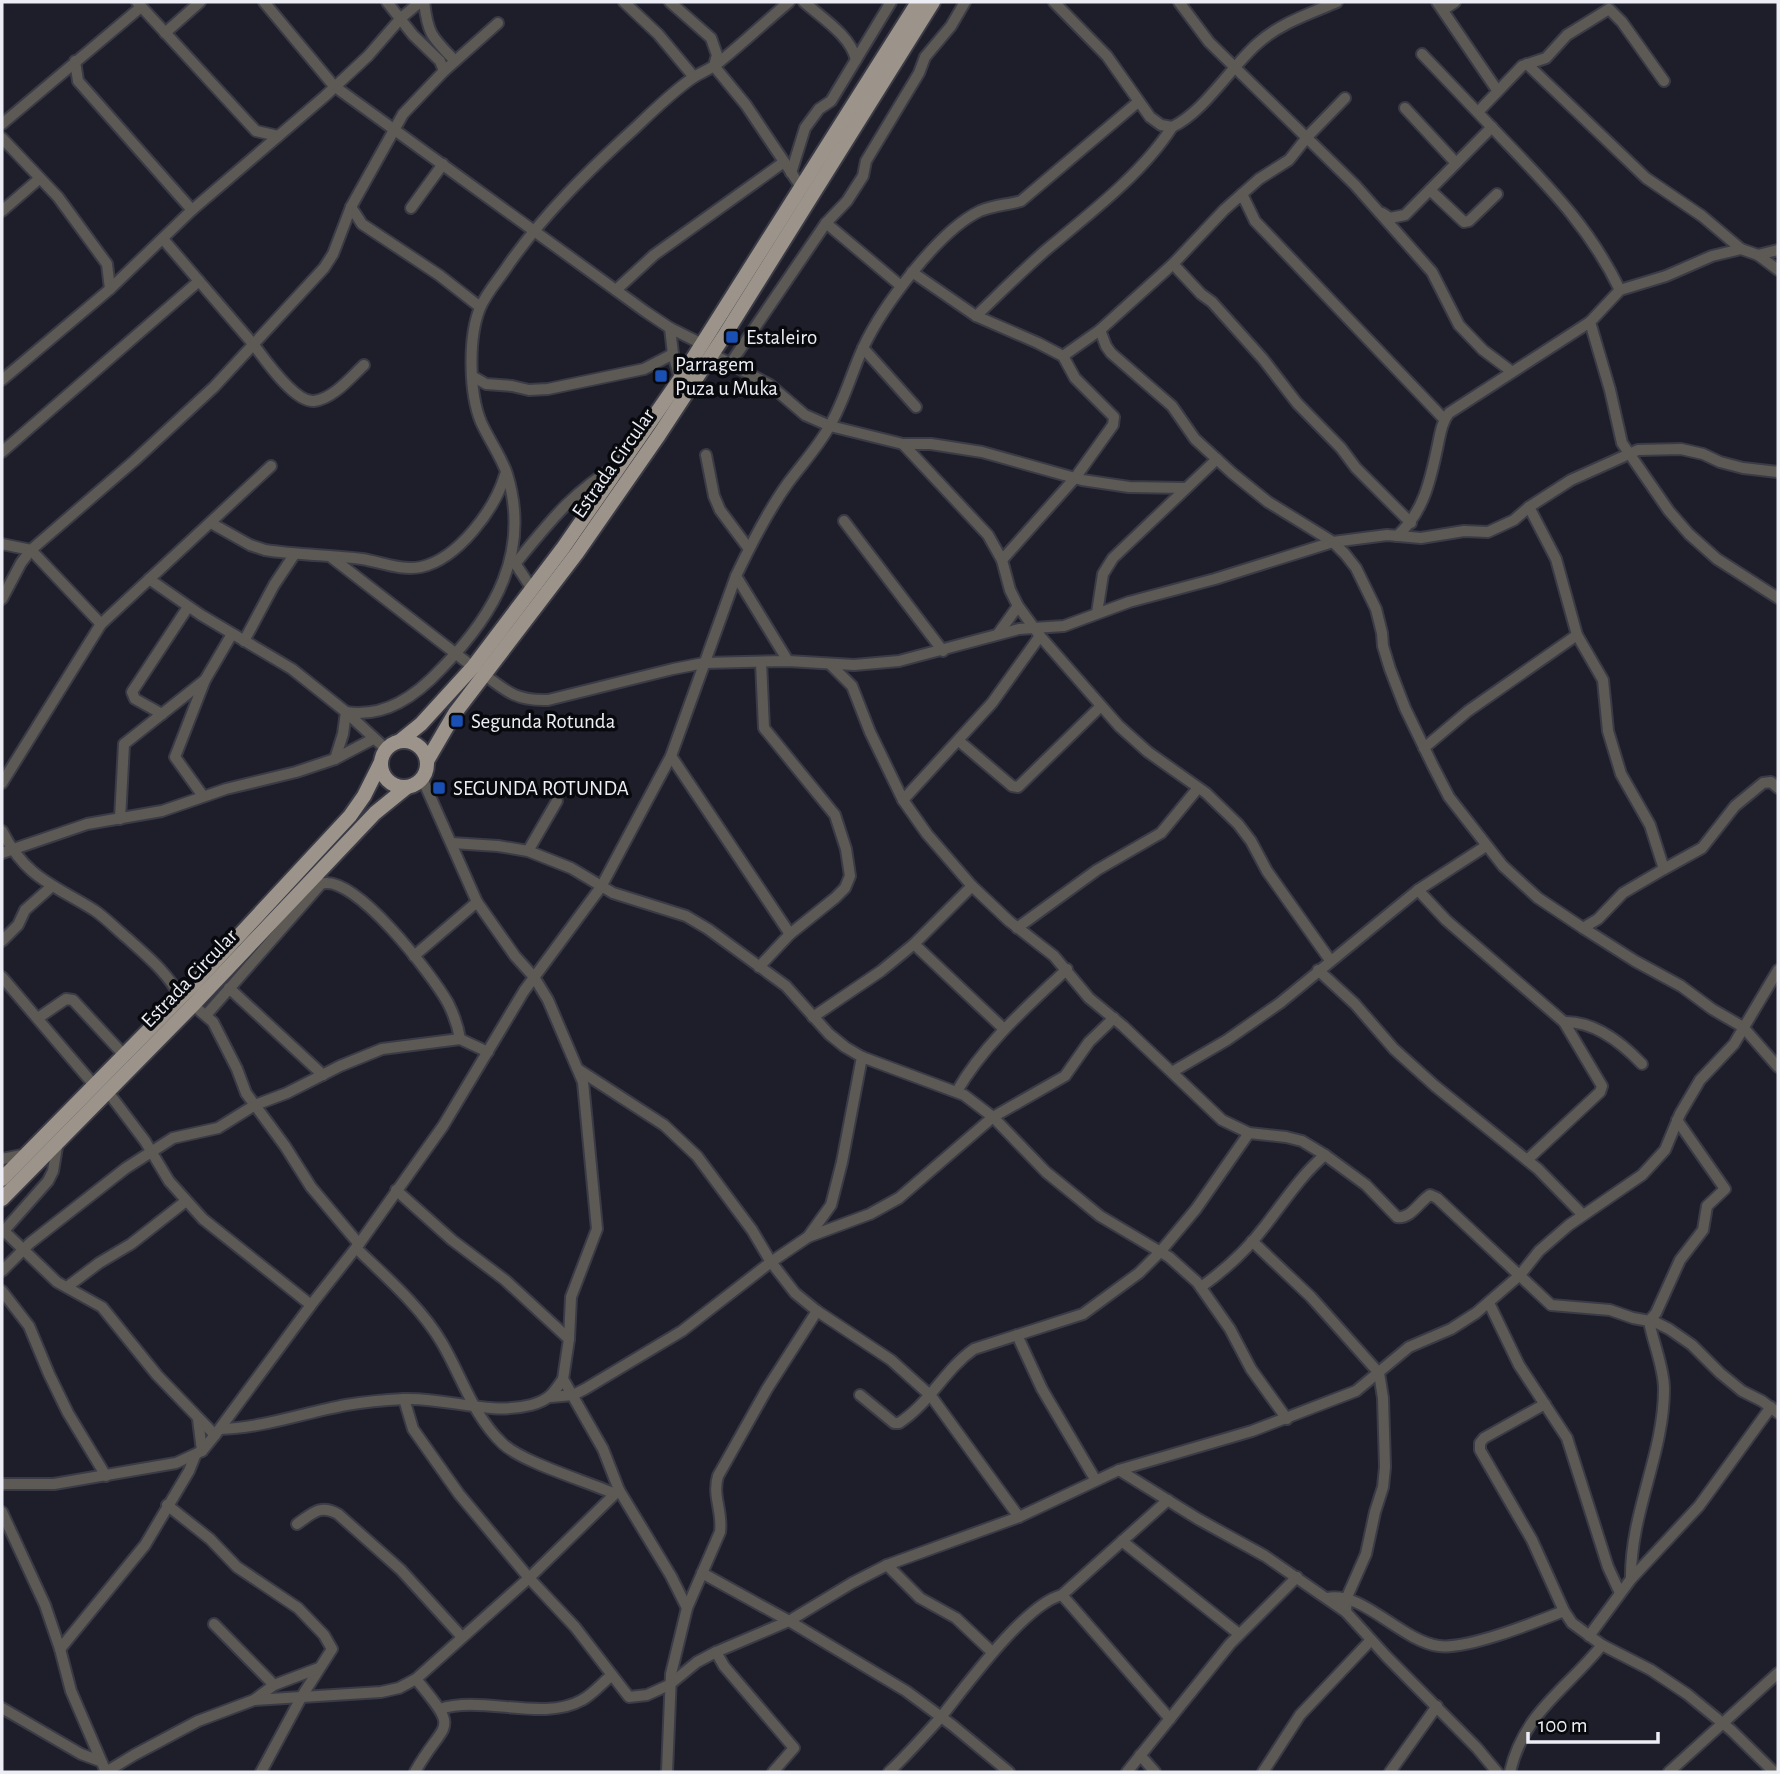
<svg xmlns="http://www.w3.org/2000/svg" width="1780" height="1774" font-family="'Alegreya Sans',sans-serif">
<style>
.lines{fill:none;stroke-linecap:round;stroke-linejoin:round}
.minor-casing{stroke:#3a3b46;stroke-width:14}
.major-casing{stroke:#3a3b46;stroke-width:18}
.minor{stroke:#5d5a55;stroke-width:10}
.major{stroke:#9c948b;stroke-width:14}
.transit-dot{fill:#1a4fb4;stroke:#08090d;stroke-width:2.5}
.labels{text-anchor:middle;stroke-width:7;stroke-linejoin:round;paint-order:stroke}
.poi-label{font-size:21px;fill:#edeef5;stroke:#08090d;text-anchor:start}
.street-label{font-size:21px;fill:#edeef5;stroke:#08090d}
</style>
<rect width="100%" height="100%" fill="#1d1e29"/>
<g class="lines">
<g class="minor-casing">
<g id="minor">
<polyline points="137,2 256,131 278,136"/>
<polyline points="264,2 334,86 646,312 670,328 702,344"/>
<polyline points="387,2 413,35 440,61 444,71"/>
<path d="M424 2C428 35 432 37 455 61"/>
<polyline points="624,2 658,34 694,77"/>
<polyline points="670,2 711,38 717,55 714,66 746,105 801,187"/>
<path d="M804 2C822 18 851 36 856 60"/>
<path d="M1054 2 1107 56 1150 117 1161 125 1172 127C1204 112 1230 68 1257 44 1280 23 1309 14 1337 2"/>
<polyline points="1179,2 1209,42 1355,185 1432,272 1459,325 1483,350 1511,371"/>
<polyline points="1437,2 1497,90"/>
<polyline points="1443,10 1455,2"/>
<polyline points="165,33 200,2"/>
<path d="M1422 54C1449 82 1476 111 1503 139 1550 188 1590 228 1620 290"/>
<polyline points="75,61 78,81 192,210"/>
<polyline points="1527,64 1646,178 1702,216 1741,249 1758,255 1778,250"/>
<polyline points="1405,108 1456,163"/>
<polyline points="1478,112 1522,66 1546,58 1567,35 1609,9 1622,22 1664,81"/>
<polyline points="2,124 141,7"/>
<polyline points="2,138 58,197 107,264 110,289"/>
<polyline points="791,173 805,128 819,109 831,101 891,2"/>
<polyline points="1430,190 1464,222 1469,221 1497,194"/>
<polyline points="1242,194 1259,179 1289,160 1308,136 1345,98"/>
<polyline points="351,207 362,224 439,275 480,307"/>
<polyline points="411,208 443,164"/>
<polyline points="2,211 39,179"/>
<polyline points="1382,213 1390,218 1405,215 1492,127"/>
<polyline points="826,223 901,286"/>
<path d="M163 239 254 345C265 360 295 403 314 401 333 399 351 377 364 365"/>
<polyline points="1741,249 1712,256 1666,276 1620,290 1590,322 1610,390 1622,443 1669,511 1689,534 1717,559 1778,598"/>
<polyline points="1758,255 1778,270"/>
<polyline points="1173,264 1201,294 1212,302 1263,359 1297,403 1341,448 1356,468 1411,523"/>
<polyline points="912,272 976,316 1038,343 1063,356 1075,378 1114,417 1113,425 1075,478 1002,560"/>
<polyline points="616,290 654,255 784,162"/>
<path d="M976 316C999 294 1022 271 1046 250 1088 215 1143 173 1172 127"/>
<polyline points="670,328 673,354 680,379"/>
<polyline points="863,348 916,407"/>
<polyline points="712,354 770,385 805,415 830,426 903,444 931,444 982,452 1082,480 1129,487 1185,488"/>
<polyline points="1063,356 1100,330"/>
<polyline points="730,364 826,223 847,201 863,176 866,161 919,73 925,57 951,26 965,2"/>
<polyline points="472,376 486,384 512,386 529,390 548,389 644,369 673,354"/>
<polyline points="2,380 110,289 192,210 324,97 368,56 401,18 420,2"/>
<polyline points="1444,419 1255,221 1242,194 1224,210 1173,264 1100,330 1106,346 1111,353 1172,406 1195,439 1232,473 1268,502 1333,542 1345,554 1356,568 1376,609 1382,633 1383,646 1390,669 1405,708 1433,766 1449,797 1503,866 1538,898 1583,928 1635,961 1681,986 1712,1009 1743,1027 1778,1067"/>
<polyline points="903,444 988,535 1002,560 1010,590 1018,606 1040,636 1119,726 1148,752 1206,793 1238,824 1251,841 1267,871 1330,960"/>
<polyline points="2,452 199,281"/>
<polyline points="706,455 714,496 720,510 749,549"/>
<polyline points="844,521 943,651"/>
<path d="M211 523 250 545 265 550C297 555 330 555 362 559 381 562 401 571 421 567 458 559 495 509 505 475"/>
<path d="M1397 536C1423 513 1430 482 1437 449 1440 436 1441 423 1449 413L1590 322"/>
<polyline points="2,544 31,550 101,624"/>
<polyline points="331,557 473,667"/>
<polyline points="513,560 532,589"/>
<path d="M515 564C551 520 572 492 621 463"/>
<polyline points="736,576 788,661"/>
<polyline points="149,579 201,615 292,669 346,712 386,749"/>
<polyline points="2,599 21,563 31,550 134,461 214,387 324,268 333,254 351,207 403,114 444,71 498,23"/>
<polyline points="1097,613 1103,574 1113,558 1217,459"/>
<polyline points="998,634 1018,606"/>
<polyline points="1577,635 1603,680 1608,731 1621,774 1650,825 1664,869 1623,893 1598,919 1583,928"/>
<polyline points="244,641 274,585 294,555"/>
<path d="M831 665 852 686 870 732 903 800 927 834 972 886 1009 921 1054 956 1089 998 1123 1026 1222 1120 1249 1133 1286 1137 1302 1141 1325 1155 1366 1185 1397 1217C1411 1219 1419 1202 1430 1195L1437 1198 1551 1305 1610 1310 1633 1318 1655 1322 1669 1329 1692 1345 1720 1373 1742 1391 1762 1401 1778 1413"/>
<path d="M485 675C508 693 518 701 548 700L673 669 704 663 788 661 854 665 899 661 1019 629 1064 626 1129 602 1215 579 1333 542 1387 535 1421 538 1464 531 1488 532 1514 520 1529 507 1571 480 1638 450 1681 449 1703 454 1720 462 1743 468 1778 472"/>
<polyline points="162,714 135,699 132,692 188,607"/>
<polyline points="959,741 1012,786 1018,787 1101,706"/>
<polyline points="1424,748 1468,711 1577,635 1556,559 1529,507"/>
<polyline points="671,756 790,934"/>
<path d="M335 759 343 734 346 712C385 718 416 696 442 668 495 614 531 552 507 474 501 456 489 440 481 422 469 393 468 337 480 308 486 293 500 278 509 264 544 214 589 170 634 129 653 111 673 91 694 77 702 72 710 69 717 64 742 44 765 22 789 2"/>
<polyline points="422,778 477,902 515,956 534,977 548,1000 583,1082 597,1229 571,1297 569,1339 563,1379 603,1449 619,1490 671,1576 687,1608"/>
<polyline points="2,783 101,624 271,466"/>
<polyline points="203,796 175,757 205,680"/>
<polyline points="903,800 992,703 1040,636"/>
<polyline points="120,819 124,744 205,680 232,634"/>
<path d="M2 831C26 878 52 884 94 910 106 918 116 929 127 938 148 957 167 972 181 998"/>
<polyline points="452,843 498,846 528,851 571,868 613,893 686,916 708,929 786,986 829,1034 845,1047 862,1057 964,1095 993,1117 1046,1172 1078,1198 1100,1216 1169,1257 1197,1282 1230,1329 1251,1369 1287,1419"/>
<polyline points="528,851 557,801"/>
<polyline points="2,853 87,824 162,811 226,789 296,772 335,759 373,739"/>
<polyline points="1664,869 1702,848 1735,806 1763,783 1771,782 1778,788"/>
<polyline points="1418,890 1446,920 1564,1022 1602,1086 1600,1092 1527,1160"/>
<polyline points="1017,928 1097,870 1161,833 1198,788"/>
<polyline points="2,941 18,925 25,910 51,887"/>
<polyline points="914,944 1004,1029"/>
<polyline points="414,956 477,902"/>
<polyline points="759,967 790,934 835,898 845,888 850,876 846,849 835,815 764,728 761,662"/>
<polyline points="1318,970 1355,1004 1394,1049 1435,1086 1538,1169 1583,1215"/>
<polyline points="2,977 94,1085"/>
<polyline points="229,988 323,1075"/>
<polyline points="193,1005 213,1022 237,1069 246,1093 285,1146 311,1187 359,1244"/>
<path d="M207 1014 321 884C354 872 433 976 448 1003 454 1015 458 1026 460 1039"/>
<polyline points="813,1017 881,971 914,944 972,886"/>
<polyline points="38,1018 66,999 73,1000 124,1055"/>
<path d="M1564 1022C1594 1021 1621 1042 1642 1064"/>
<polyline points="579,1070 664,1125 697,1156 752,1230 771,1262 795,1293 817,1311 891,1360 931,1396 1019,1517"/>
<polyline points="1172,1072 1227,1040 1280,1003 1418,890 1486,846"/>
<path d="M957 1091C985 1043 1027 1007 1067 969"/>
<polyline points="108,1092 145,1141 169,1181 203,1219 311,1305"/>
<polyline points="2,1159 27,1154"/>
<polyline points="396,1190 452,1240 505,1280 569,1339"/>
<polyline points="4,1231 57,1282 102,1307 157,1375 215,1435"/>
<polyline points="2,1233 48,1181 53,1171 58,1141"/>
<polyline points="808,1237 831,1205 842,1162 862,1057"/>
<polyline points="1252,1241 1311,1297 1379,1373 1383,1398 1385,1467 1383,1487 1375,1512 1366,1554 1347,1597 1346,1612"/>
<path d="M356 1248C386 1277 421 1307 442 1343 462 1377 473 1416 503 1444 524 1463 586 1481 615 1494"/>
<polyline points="2,1271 30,1243 126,1168 173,1138 218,1128 255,1105 287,1093 340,1066 382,1049 460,1039 488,1052"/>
<polyline points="67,1287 99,1263 131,1244 186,1201"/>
<path d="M1201 1287C1225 1270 1247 1250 1265 1226 1284 1202 1301 1175 1325 1155"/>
<polyline points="2,1291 29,1326 49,1374 68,1413 106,1476"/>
<polyline points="1489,1303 1519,1365 1567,1438 1608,1567 1620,1593"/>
<polyline points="1017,1335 1042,1389 1095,1479"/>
<path d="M860 1395 894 1423H899C930 1403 945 1369 974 1349L1083 1314 1139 1273 1160 1252 1196 1209 1249 1133"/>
<polyline points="551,1397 573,1395 585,1389 682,1331 771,1262 808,1237 870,1214 899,1198 993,1117 1065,1076 1089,1042 1114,1018"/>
<polyline points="404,1399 413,1429 459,1494 529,1578 575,1627 629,1697 647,1695 669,1685 697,1662 716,1652 789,1621 852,1583 887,1565 1019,1517 1119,1470 1252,1431 1356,1391 1409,1347 1451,1329 1476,1313 1520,1275 1539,1251 1569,1225 1642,1175 1665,1150 1680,1114 1700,1080 1734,1044 1778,970"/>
<polyline points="1545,1404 1484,1438 1480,1443 1480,1450 1532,1540 1564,1611 1572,1623 1602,1645 1651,1670 1687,1694 1731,1730 1774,1772"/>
<polyline points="198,1419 202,1451"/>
<path d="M220 1429C263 1428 303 1413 346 1405 364 1402 385 1400 404 1399 447 1397 488 1416 531 1405 549 1400 553 1394 563 1379"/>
<polyline points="1119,1470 1198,1519 1265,1556 1346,1612 1386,1656 1477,1748 1497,1772"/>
<path d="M2 1484H54L176 1463 202 1451 215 1435 311 1305 359 1244 443 1126 524 991 601 887 671 756 736 576C751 544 768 511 788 483 802 464 818 447 829 427 844 402 851 374 863 348 882 307 939 230 980 211 994 205 1007 205 1021 201L1138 102"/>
<polyline points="167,1505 210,1539 237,1567 298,1608 324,1635 332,1649 302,1696 261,1772"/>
<polyline points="2,1512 45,1605 60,1649 71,1691 106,1772"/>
<path d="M297 1524C313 1513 320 1504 338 1514L401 1570 462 1637"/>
<polyline points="1122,1541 1239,1634"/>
<polyline points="887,1565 920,1598 956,1618 992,1652"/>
<polyline points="702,1573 789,1621 906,1691 952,1725 1009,1772"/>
<path d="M1631 1579C1630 1513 1664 1454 1664 1389 1664 1367 1653 1343 1649 1321L1656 1313 1680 1260 1703 1230 1707 1206 1725 1189 1677 1120"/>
<polyline points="1062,1595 1168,1500"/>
<path d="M1327 1598C1362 1590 1401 1641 1439 1646 1467 1650 1536 1622 1564 1611"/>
<polyline points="214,1624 274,1685"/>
<polyline points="1589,1636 1631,1579 1699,1506 1771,1407"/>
<polyline points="60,1649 145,1545 189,1471 195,1456"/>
<polyline points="716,1652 724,1666 794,1748 773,1772"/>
<polyline points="254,1700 274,1685 319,1668"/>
<polyline points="2,1708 81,1754 100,1761"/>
<path d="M440 1709C481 1695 544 1722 582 1700 593 1694 602 1683 612 1675"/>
<polyline points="1140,1755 1155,1772"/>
<polyline points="106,1772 134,1755 198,1721 254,1700 381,1692 399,1688 416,1679 529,1578 619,1490"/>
<path d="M415 1772C445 1718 462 1735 416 1679"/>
<path d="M667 1772 671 1674 687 1608 720 1532C723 1512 712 1496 718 1476L767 1389 817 1311"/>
<path d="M889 1772C907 1755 924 1736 941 1717 966 1686 1025 1604 1062 1595L1170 1719"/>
<polyline points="1127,1772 1230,1644 1297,1577"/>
<polyline points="1263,1772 1300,1715 1371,1640"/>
<polyline points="1390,1772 1437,1706"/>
<path d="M1510 1772C1524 1712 1566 1690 1602 1645"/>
<polyline points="1669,1772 1778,1673"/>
</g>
</g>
<g class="major-casing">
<g id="major">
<circle cx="404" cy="764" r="23"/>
<polyline points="400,741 421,724 473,667 563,548 680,379 918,2"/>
<polyline points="427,761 455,713 577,553 659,435 726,333 933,2"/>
<polyline points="2,1179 194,984 350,816 364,796 380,764"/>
<polyline points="2,1199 193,1005 375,813 407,787"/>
</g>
</g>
<use href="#minor" class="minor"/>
<use href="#major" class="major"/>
</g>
<g class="transit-dot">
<rect x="725" y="330" width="14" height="14" rx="3.5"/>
<rect x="654" y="369" width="14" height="14" rx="3.5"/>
<rect x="450" y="714" width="14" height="14" rx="3.5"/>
<rect x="432" y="781" width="14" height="14" rx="3.5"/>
</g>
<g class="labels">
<g class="poi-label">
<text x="746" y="344">Estaleiro</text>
<text x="675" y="371">Parragem<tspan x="675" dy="24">Puza u Muka</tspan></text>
<text x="471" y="728">Segunda Rotunda</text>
<text x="453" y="795">SEGUNDA ROTUNDA</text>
</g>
<g class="street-label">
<text transform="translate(613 463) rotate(-55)" y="7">Estrada Circular</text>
<text transform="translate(189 978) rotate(-46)" y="7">Estrada Circular</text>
</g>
</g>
<rect width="1780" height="1774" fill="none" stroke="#edeef5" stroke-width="7"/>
<path d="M1528 1732v10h130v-10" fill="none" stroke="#edeef5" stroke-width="3.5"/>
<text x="1538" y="1732" font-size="21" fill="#edeef5" stroke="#08090d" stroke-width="5" paint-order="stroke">100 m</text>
</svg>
